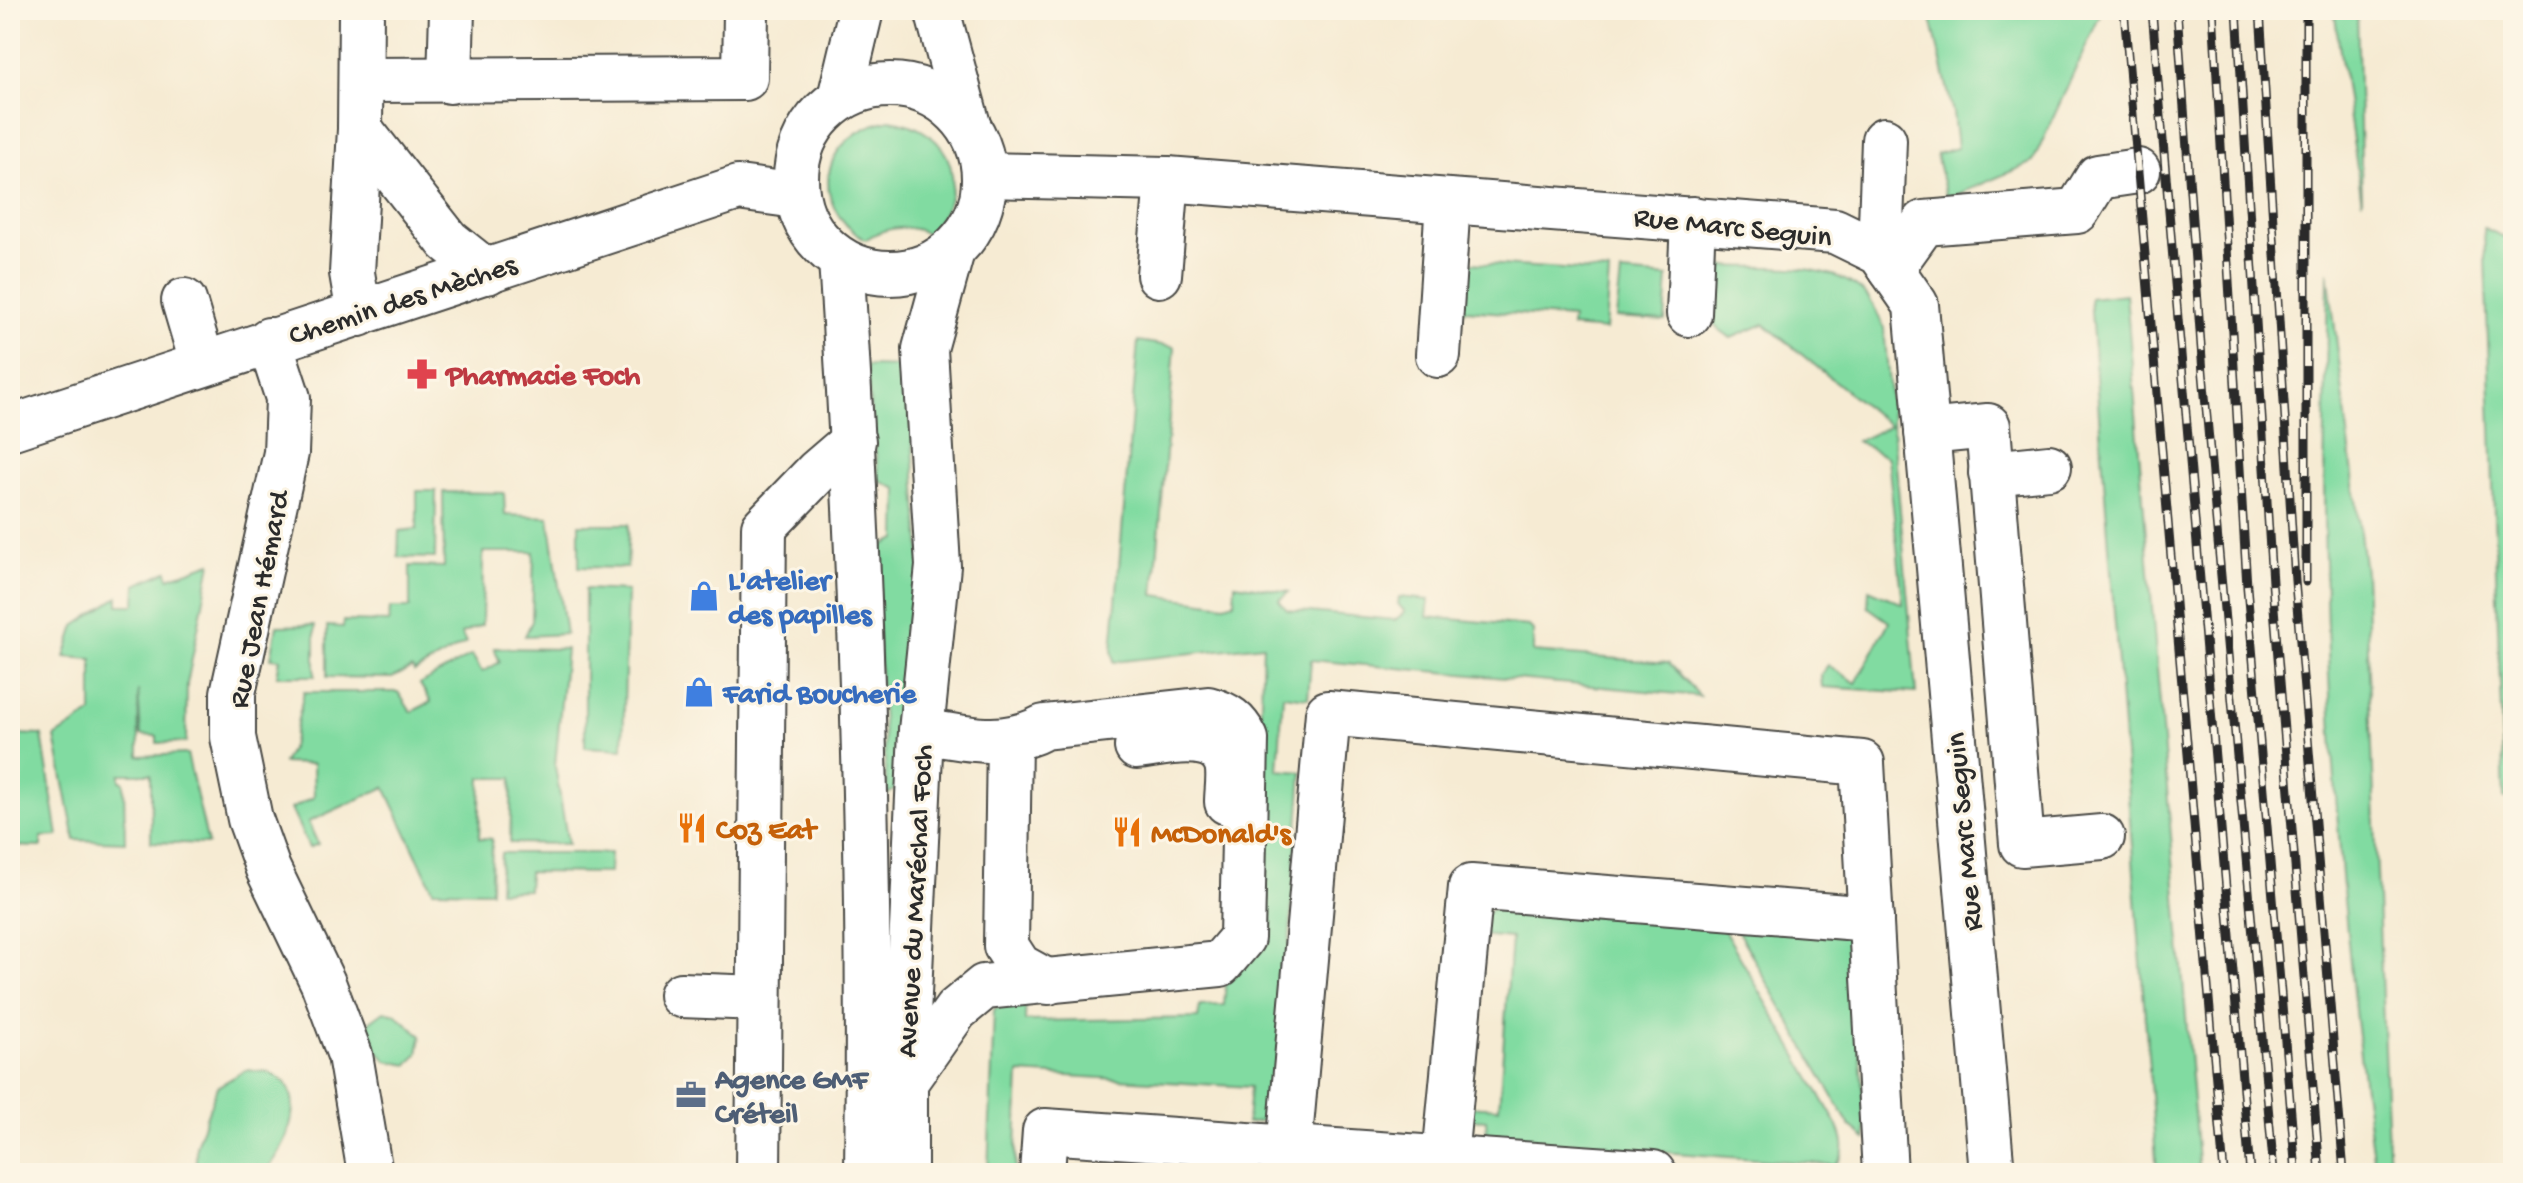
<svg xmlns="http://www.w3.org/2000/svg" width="2523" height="1183" font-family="'Gochi Hand',sans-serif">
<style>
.green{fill:#81dba1;stroke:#568366;stroke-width:2}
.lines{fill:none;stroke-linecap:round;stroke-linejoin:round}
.minor-casing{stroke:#494844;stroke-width:48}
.major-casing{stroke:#494844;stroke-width:48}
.minor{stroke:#fff;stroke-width:44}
.major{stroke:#fff;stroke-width:44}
.rail-casing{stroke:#2b2b2b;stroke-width:9}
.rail{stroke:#fcf5e5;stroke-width:6;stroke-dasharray:18;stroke-linecap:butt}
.labels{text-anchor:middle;stroke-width:6;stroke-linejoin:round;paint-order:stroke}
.street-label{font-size:30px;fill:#2b2b2b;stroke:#fcf5e5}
.health-label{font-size:30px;font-weight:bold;fill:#be3a42;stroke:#fcf5e5;text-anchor:start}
.shop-label{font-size:30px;font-weight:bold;fill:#366cbe;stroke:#fcf5e5;text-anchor:start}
.food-label{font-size:30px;font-weight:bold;fill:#c56008;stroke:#fcf5e5;text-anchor:start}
.service-label{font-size:30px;font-weight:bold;fill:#4e5e75;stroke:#fcf5e5;text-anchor:start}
</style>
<rect width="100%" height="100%" fill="#fcf5e5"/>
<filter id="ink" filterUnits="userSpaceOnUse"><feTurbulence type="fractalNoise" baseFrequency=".0125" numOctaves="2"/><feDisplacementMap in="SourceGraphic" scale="16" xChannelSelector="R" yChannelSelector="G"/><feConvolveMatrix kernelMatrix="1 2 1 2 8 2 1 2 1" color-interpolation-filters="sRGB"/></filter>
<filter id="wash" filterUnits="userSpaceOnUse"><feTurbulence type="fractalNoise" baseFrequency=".006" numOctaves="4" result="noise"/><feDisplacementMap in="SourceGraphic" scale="32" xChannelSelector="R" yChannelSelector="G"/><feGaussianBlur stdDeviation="1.8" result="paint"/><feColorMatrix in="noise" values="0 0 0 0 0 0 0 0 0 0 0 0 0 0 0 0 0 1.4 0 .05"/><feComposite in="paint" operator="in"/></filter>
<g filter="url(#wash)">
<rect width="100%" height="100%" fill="#f6ebd3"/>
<g class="green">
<polygon points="1929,10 2102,11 2033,162 1947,199 1936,154 1957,148 1953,113"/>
<polygon points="2334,10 2357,10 2362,202"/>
<path d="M890 120C954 129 973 189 927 234 908 223 882 228 865 240 805 202 822 133 890 120Z"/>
<polygon points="2484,228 2513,241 2513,798 2504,799"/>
<polygon points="1470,263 1609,272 1605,330 1571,327 1572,318 1454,309 1462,267"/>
<path d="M1722 266C1765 269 1833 260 1866 295 1874 304 1879 317 1884 328L1916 693 1822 687 1821 675 1828 665 1856 683 1889 622 1868 607 1869 589 1903 604 1888 458 1857 441 1890 426 1764 324 1731 338 1700 315 1702 278Z"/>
<path d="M2328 271 2365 573 2389 1173H2375C2347 971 2330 767 2325 563 2322 466 2327 368 2328 271Z"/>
<polygon points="1621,273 1668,277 1665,321 1616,318"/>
<polygon points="2126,294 2199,1173 2157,1173 2090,298"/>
<polygon points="1138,341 1175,347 1154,595 1225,605 1234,602 1235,584 1289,592 1279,600 1287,610 1395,620 1405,612 1398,604 1399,597 1429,600 1427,617 1529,626 1533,630 1533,652 1668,663 1700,696 1311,660 1308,698 1283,695 1278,770 1302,772 1277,1109 1259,1121 1247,1123 1250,1087 1019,1073 1015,1173 988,1173 994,1009 1026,992 1025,1021 1198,1018 1200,1006 1224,1005 1226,980 1253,939 1263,645 1114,662 1112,650"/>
<polygon points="866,366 907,367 922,568 908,710 895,789 887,795 878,635 879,547 897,539 898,489 879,481"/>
<polygon points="417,491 436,491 435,558 398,557 399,531 417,529"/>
<polygon points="443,492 504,493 505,515 549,517 566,634 525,636 532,621 534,552 483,552 482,625 461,634 466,643 414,672 412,668 392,678 327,677 327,626 343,627 344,621 389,622 390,608 410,608 410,566 444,567"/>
<polygon points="579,524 629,524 627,568 579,567"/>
<polygon points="211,563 187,684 186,742 157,743 157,736 141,735 138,690 139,756 187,754 208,844 151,842 151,774 120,774 120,781 124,782 125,842 75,840 55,737 92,713 92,659 65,657 75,626 118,597 118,605 135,605 136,585 167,571 169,578"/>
<polygon points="585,589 627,591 623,749 585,747"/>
<polygon points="315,625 315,676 277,676 280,659 271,658 277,626"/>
<polygon points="494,648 566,649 555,766 568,844 510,843 512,778 481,778 479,838 492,839 491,891 433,890 385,787 308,822 318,844 309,848 291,809 314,797 313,764 283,763 292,746 304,692 398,692 411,712 431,702 420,684 472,655 482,672 500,662"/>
<polygon points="14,734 42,735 58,836 41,837 41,847 10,846"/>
<polygon points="501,853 610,853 609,873 529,872 528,890 499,891"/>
<path d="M1496 907 1719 921 1838 1126C1844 1140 1847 1153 1836 1165L1487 1139 1486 1120 1469 1119 1466 1106 1499 1108 1511 938 1480 935 1487 913Z"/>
<polygon points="1732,921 1842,934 1852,942 1866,1139 1850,1126"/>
<polygon points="384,1011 396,1014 421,1036 418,1054 408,1065 387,1061 365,1037 369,1022"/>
<path d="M246 1070C254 1071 264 1071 271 1073 313 1089 285 1152 264 1173H196V1146L217 1087Z"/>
</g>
</g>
<g filter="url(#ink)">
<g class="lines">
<g class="minor-casing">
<g id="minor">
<polyline points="361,80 745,78 746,10"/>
<polyline points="450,81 452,10"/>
<polyline points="360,129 448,241 487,272"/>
<polyline points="985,175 1167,179 1835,231 1880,253 1916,305 1992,1173"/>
<polyline points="1880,253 1884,140"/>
<polyline points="1891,269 1924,223 2077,211 2098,177 2138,171"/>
<polyline points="1159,275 1167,179"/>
<polyline points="184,301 202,362"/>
<polyline points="359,314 352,273 360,129 361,10"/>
<polyline points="1689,314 1693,219"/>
<polyline points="269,340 288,398 286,453 233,693 233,737 250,819 268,869 323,983 350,1055 370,1173"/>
<polyline points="1438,355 1448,201"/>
<polyline points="10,428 738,188 797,196"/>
<polyline points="1927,432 1988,426 2022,844 2102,837"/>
<polyline points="1991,473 2049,467"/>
<polyline points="1009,740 1006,946 1019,966 1048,982"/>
<path d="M1137 747C1164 744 1216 729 1227 764 1230 775 1227 791 1227 802"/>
<polyline points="681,995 759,998"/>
<path d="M905 1082 956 1010 984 987 1220 964 1242 938 1246 739C1237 721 1227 714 1208 709L1044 727C1003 749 965 738 921 731"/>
<polyline points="1289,1149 1328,713 1862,763 1885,1173"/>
<polyline points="1445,1158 1471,887 1871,919"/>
<polyline points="758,1173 764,527 817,472 853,441"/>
<polyline points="1042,1173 1045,1131 1653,1173"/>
</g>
</g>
<g class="major-casing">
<g id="major">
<polyline points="937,10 968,125"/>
<circle cx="890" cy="179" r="94"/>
<polyline points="840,98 861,10"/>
<path d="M841 260C861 563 871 869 867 1173"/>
<polyline points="905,1173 905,1082 921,731 938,566 925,349 952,251"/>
</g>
</g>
<use href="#minor" class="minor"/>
<use href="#major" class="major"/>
<g class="rail-casing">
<g id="rail">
<polyline points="2124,10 2224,1173"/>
<polyline points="2152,10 2250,1173"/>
<polyline points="2177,10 2203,373 2274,1173"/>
<polyline points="2213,10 2247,587 2296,1173"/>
<polyline points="2237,10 2272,583 2320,1173"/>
<polyline points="2260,10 2295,581 2344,1173"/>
<polyline points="2306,582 2306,10"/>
</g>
</g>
<use href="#rail" class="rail"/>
</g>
</g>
<defs>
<g id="pharmacy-bare" transform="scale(2.4)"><path d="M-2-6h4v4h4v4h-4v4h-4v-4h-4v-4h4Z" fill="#e0444e" stroke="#fcf5e5" stroke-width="2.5" paint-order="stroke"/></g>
<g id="shop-bare" transform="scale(2.4)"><path d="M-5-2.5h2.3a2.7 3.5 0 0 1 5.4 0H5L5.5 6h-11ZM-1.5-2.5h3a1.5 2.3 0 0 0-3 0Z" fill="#3f7fe0" stroke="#fcf5e5" stroke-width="2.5" paint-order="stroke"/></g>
<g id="restaurant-bare" transform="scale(2.4)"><path d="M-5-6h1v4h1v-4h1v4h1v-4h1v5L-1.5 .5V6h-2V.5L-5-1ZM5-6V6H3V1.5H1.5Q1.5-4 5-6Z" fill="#e8710a" stroke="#fcf5e5" stroke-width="2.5" paint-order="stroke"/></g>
<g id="office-bare" transform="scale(2.4)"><path d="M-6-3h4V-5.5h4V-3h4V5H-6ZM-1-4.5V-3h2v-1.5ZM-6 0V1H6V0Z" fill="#5c6f8a" stroke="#fcf5e5" stroke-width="2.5" paint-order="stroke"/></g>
</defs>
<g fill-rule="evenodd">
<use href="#pharmacy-bare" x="422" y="374"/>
<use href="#shop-bare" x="704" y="596"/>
<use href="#shop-bare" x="699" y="692"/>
<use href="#restaurant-bare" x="692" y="828"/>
<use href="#restaurant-bare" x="1127" y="832"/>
<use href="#office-bare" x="691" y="1095"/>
</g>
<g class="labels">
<g class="street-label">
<text transform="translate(1733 225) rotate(6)" y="10">Rue Marc Seguin</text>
<text transform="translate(402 298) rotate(-18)" y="10">Chemin des Mèches</text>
<text transform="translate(257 599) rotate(-79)" y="10">Rue Jean Hémard</text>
<text transform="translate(1962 832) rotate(-95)" y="10">Rue Marc Seguin</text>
<text transform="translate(913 901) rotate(-87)" y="10">Avenue du Maréchal Foch</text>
</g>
<g class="health-label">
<text x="446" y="384">Pharmacie Foch</text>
</g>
<g class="shop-label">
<text x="728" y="589">L'atelier<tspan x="728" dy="34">des papilles</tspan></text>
<text x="723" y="702">Farid Boucherie</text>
</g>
<g class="food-label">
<text x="716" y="838">Coz Eat</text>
<text x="1151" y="842">McDonald's</text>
</g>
<g class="service-label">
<text x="715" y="1088">Agence GMF<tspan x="715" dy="34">Créteil</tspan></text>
</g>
</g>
<rect width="2523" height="1183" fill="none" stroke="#fcf5e5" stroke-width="40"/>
</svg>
